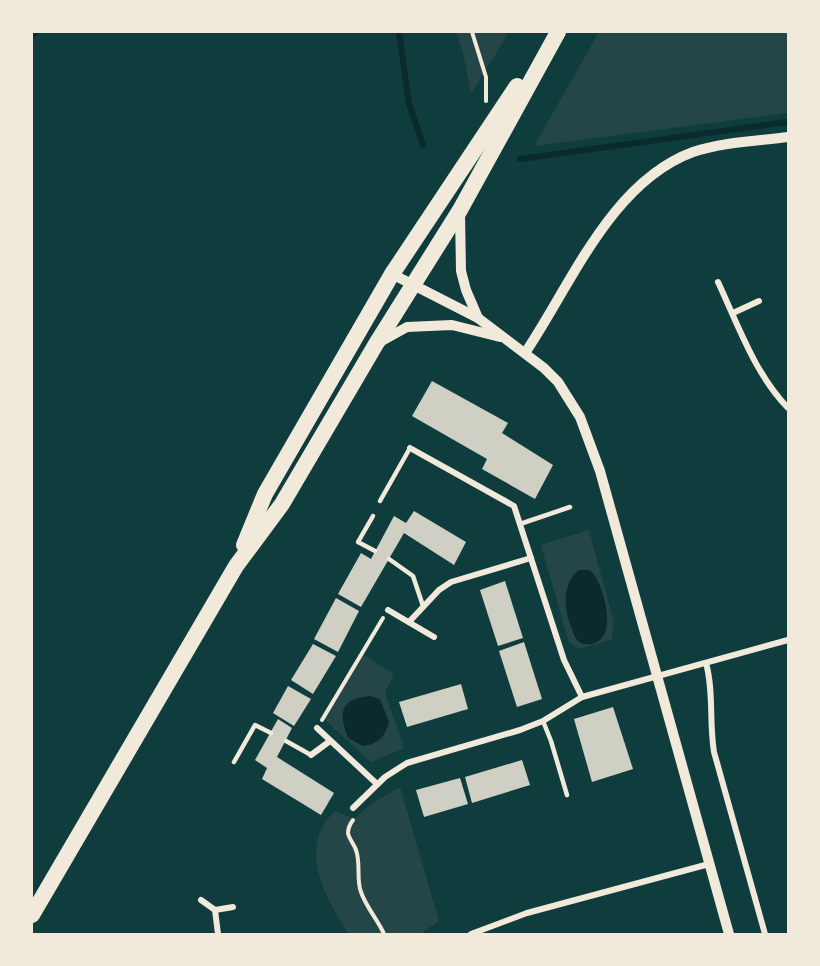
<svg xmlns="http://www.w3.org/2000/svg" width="820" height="966" font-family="Signika,sans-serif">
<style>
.green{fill:#244646}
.water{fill:#0a2a2b}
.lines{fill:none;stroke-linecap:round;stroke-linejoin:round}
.stream{stroke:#0a2a2b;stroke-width:6}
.building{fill:#cfcfc3}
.path{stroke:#f1e9da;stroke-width:4}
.service{stroke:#f1e9da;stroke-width:4.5}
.minor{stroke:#f1e9da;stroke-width:6}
.tertiary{stroke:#f1e9da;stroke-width:10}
.trunk{stroke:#f1e9da;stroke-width:16}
</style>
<rect width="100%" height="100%" fill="#0f3d3e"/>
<g class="green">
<polygon points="456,32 509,32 471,94 463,52"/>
<polygon points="599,32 788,32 788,113 534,146"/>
<polygon points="589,530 614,623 611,640 579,649 569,643 541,545"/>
<polygon points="362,654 394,674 385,693 404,748 371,762 323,718"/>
<path d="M400 787 439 921 420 934H349C326 899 296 847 335 811L354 819 370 805Z"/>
</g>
<g class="water">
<path d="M579 570C580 570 588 570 589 570 601 575 622 640 591 644 587 645 581 644 578 641 574 637 572 629 570 624 564 605 562 584 579 570Z"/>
<path d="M370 696 380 699 389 722C385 737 378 744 363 746L348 738C338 712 340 699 370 696Z"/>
</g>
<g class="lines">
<g class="stream">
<polyline points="399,32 409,104 423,145"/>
<polyline points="32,35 36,32"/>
<polyline points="520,159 788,122"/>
</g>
</g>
<g class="building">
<polygon points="432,381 508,423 502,433 553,465 535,499 482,469 487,459 412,416"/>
<polygon points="414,511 466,542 454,565 404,533 361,607 338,594 361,553 371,559 394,516 406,523"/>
<polygon points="505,581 523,638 498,646 480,590"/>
<polygon points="336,598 359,611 338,652 314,639"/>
<polygon points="524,642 542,699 517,707 499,651"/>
<polygon points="313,644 336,656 313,694 291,680"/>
<polygon points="461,684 468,709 407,727 399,702"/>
<polygon points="288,686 311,699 294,726 273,713"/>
<polygon points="613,707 633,769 592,782 574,719"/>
<polygon points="278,719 292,728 277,757 334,793 321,815 262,779 267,768 255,760"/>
<polygon points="522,760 530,785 472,803 465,777"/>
<polygon points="460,778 468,804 424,817 416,790"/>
</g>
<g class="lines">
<g class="path">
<polyline points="472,32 486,77 486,101"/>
<polyline points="322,720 383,618"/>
<path d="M353 820C350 824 348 827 348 833 349 839 354 844 356 850 361 864 356 879 361 892 366 907 378 920 384 934"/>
</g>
<g class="service">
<polyline points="380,501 410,448"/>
<polyline points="373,516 358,542 375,551"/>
<polyline points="520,524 570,507"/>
<polyline points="389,559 413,576 423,606"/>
<polyline points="543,721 551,741 567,795"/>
<polyline points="286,741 311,755"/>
<polyline points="234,762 255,725 271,733"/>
</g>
<g class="minor">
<path d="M718 282C738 325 755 374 788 408"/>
<polyline points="733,313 759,301"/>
<polyline points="410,448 514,506 564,660 582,697"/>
<polyline points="388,610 434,637"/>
<polyline points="409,622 439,590 451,582 531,558"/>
<path d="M706 663C714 692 709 722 714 752L765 934"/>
<polyline points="317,728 377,784"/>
<polyline points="311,755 330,741"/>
<polyline points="353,808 385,777 407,763 520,730 543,721 582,697 788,640"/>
<polyline points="201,900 215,910 218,934"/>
<polyline points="215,910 233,907"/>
<polyline points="471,934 527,913 709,864"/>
</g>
<g class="tertiary">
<polyline points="460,214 461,271 466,290 478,318"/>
<polyline points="392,274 478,318 544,368 558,382 580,417 600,471 729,934"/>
<polyline points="380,342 407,327 452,325 500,337"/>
<path d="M525 353C571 285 611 182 693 152 723 142 757 141 788 137"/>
</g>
<g class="trunk">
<polyline points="244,545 265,494 392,274 517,86"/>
<polyline points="32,915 236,566 282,504 376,344 460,210 558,32"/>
</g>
</g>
<rect width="820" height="966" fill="none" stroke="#f1e9da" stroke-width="66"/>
</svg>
